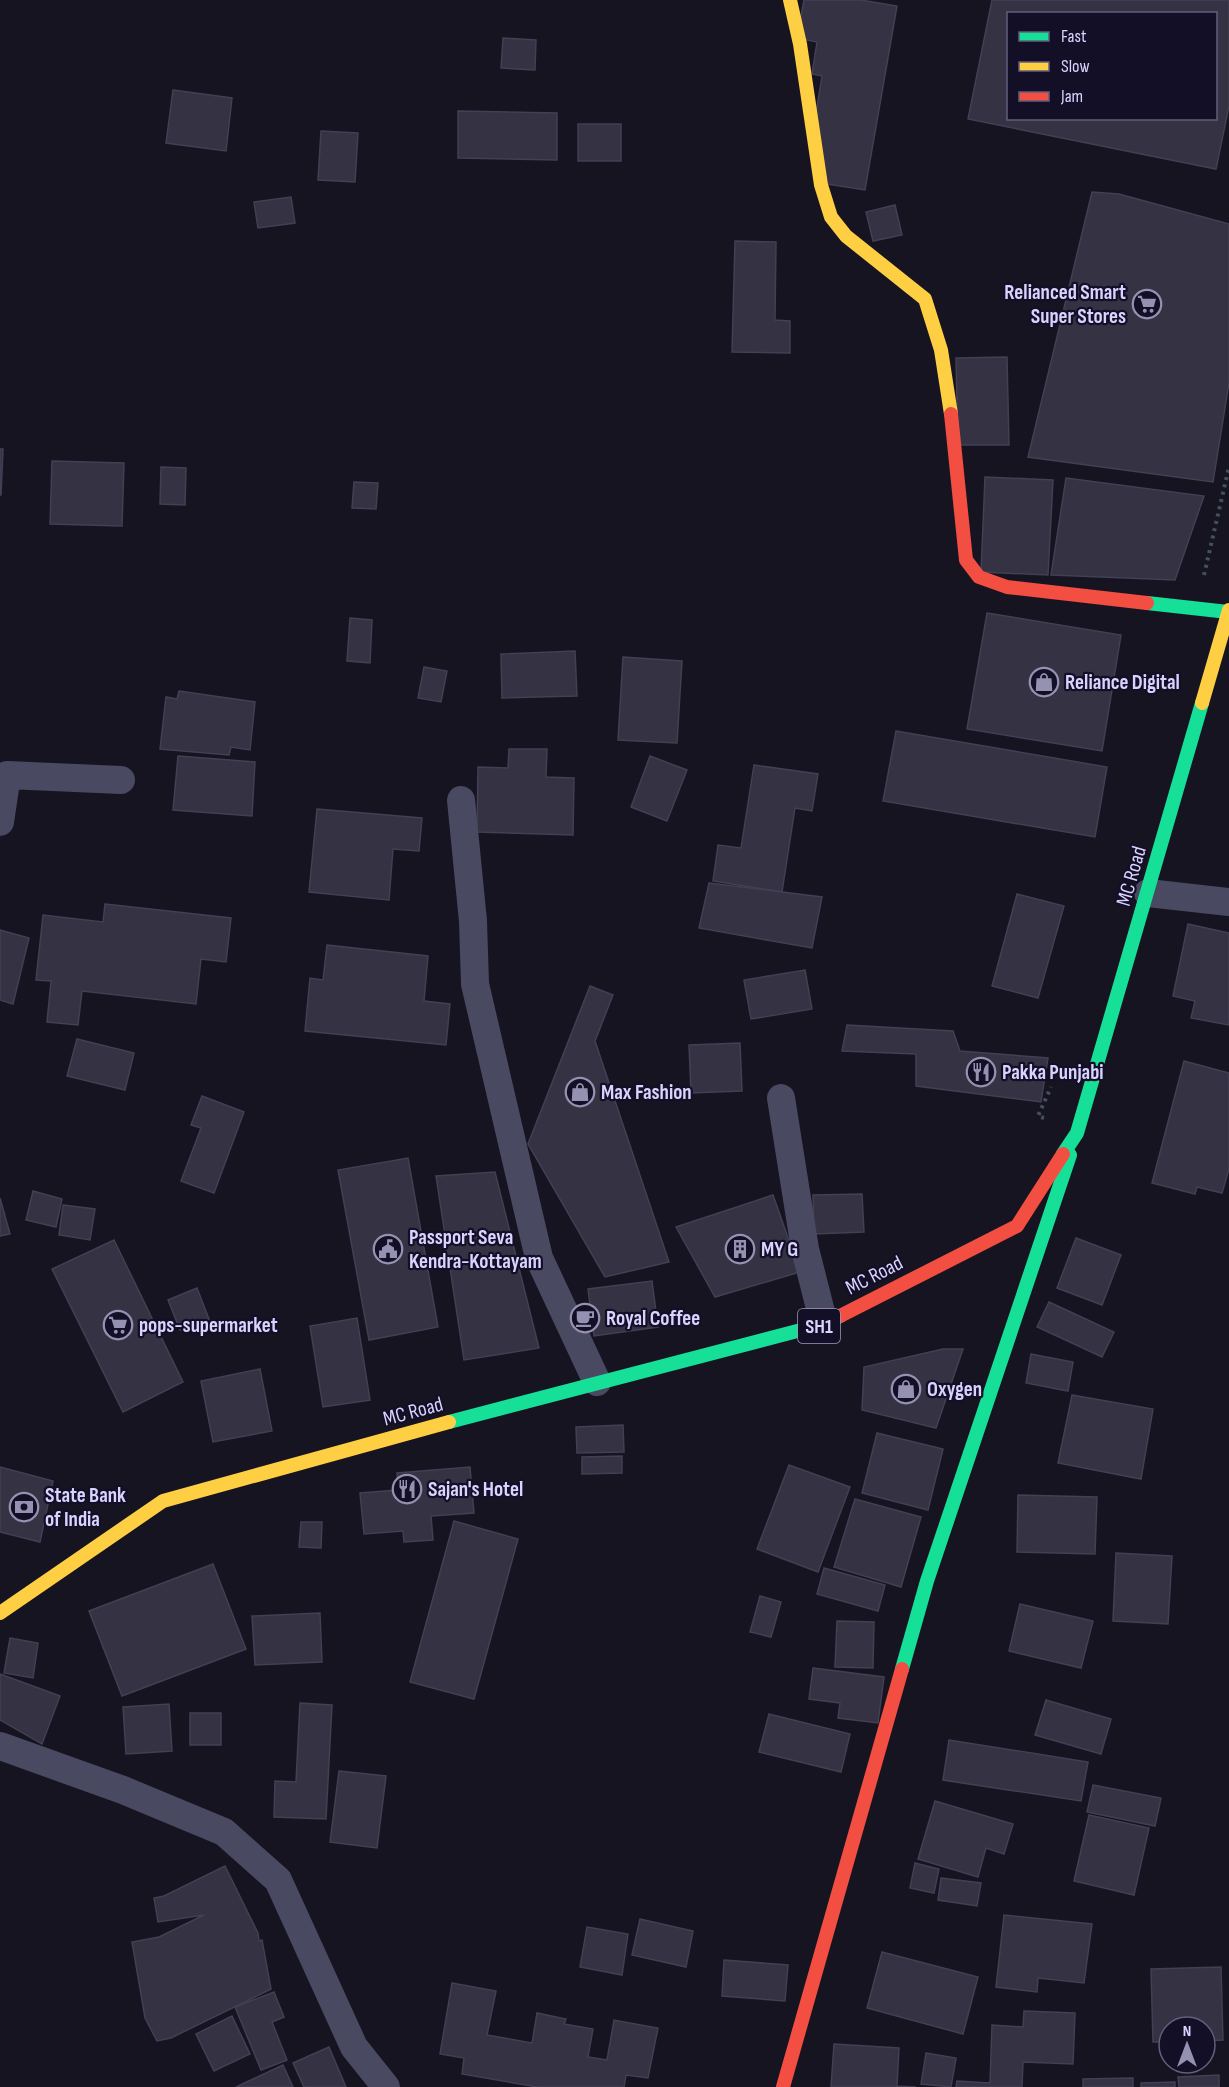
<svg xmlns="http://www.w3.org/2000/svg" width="1229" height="2087" font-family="'Sofia Sans Condensed',sans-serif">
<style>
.building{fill:#343243;stroke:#433f54;stroke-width:1.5;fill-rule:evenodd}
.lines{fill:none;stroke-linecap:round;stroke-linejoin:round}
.path{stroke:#44505f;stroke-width:4;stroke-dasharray:3 4.5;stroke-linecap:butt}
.street{stroke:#4a4962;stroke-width:28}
.fast{stroke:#16e098;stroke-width:14}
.slow{stroke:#ffcf43;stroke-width:14}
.jam{stroke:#f24e42;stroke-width:14}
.labels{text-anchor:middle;stroke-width:4.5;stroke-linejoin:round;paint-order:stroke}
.shield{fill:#130f26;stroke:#9e99be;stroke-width:1.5}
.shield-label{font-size:20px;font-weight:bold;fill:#d9d4ff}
.poi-label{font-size:21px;font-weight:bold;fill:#d9d4ff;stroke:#130f26;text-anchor:start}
.street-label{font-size:21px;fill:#d9d4ff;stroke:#130f26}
</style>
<rect width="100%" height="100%" fill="#161421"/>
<g class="building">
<polygon points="804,0 861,0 897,6 865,190 821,183 812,138 822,76 812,74 817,42 797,38"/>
<path d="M992 0H1229V106L1216 169 968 119ZM1008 14H1216V118H1008Z"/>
<polygon points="503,38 536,40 535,70 501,68"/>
<polygon points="173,90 232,98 226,151 166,143"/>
<polygon points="458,111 557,113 557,160 458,158"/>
<rect x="578" y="124" width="43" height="37"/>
<polygon points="321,131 358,133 355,182 318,180"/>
<polygon points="1092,192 1119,194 1229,224 1229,383 1213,482 1028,457"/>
<polygon points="291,197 295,223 258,228 254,202"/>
<polygon points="895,205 902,235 873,241 866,212"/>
<polygon points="735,241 776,242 775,320 790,321 790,353 732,352"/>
<polygon points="1007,357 1009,445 958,445 956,358"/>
<polygon points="0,449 3,449 1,495 0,495"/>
<polygon points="52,461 124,463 122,526 50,524"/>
<polygon points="161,467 186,468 185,505 160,504"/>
<polygon points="985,477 1053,480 1048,575 981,572"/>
<polygon points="1066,478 1204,496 1175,580 1051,575"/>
<polygon points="354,482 378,483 376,509 352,508"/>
<polygon points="987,613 1121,635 1102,751 967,729"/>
<polygon points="350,618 372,620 370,663 347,661"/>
<polygon points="575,651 577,696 502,698 501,654"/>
<polygon points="623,657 682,661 677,743 618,740"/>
<polygon points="424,667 447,671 441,702 418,698"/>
<polygon points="179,691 255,702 250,750 231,747 229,755 160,749 166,697 177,699"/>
<polygon points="896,731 1107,767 1095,837 883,801"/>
<polygon points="509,749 547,749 546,777 574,778 573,835 477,832 478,767 508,768"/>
<polygon points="178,756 255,762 252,816 173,810"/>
<polygon points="650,756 687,770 667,821 631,807"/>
<polygon points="754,765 818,774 812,811 795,808 782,892 713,881 718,845 741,848"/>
<polygon points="317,809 422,818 419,851 393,849 389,900 309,892"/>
<polygon points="709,883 822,897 812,948 699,928"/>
<polygon points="1017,894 1064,906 1038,998 992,986"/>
<polygon points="105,904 231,918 226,962 201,959 196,1004 82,991 78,1025 47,1022 51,981 36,980 43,915 103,922"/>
<polygon points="1188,924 1229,933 1229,1025 1191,1018 1195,1001 1173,996"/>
<polygon points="0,930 29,938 13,1004 0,1000"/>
<polygon points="327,945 428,956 424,1001 450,1004 446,1045 305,1031 310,978 323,980"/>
<polygon points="805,970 812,1009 751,1019 744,980"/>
<polygon points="590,986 613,995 595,1041 669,1262 605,1277 528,1144"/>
<polygon points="847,1025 953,1031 960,1051 1048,1058 1041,1102 916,1086 916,1054 842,1051"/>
<polygon points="77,1039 134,1053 125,1090 67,1076"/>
<polygon points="740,1043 742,1091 691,1093 689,1045"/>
<polygon points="1184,1061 1229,1073 1229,1169 1222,1193 1197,1187 1195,1194 1152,1183"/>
<polygon points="202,1096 244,1112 214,1193 181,1181 201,1128 191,1125"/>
<polygon points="408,1158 438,1327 369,1340 338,1170"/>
<polygon points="495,1172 539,1348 464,1360 436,1176"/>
<polygon points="33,1191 62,1199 56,1227 26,1220"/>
<polygon points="862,1194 864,1232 814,1234 813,1195"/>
<polygon points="773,1195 800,1272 715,1297 676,1227"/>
<polygon points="0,1198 10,1234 0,1236"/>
<polygon points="63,1205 95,1209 90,1240 59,1235"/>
<polygon points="1076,1238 1121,1255 1102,1305 1057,1288"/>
<polygon points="114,1240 183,1382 123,1412 52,1269"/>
<polygon points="652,1281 658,1327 594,1336 588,1289"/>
<polygon points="197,1288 209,1319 180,1330 168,1300"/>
<polygon points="1049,1302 1114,1332 1102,1357 1037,1327"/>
<polygon points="357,1318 370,1400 323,1407 310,1326"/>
<polygon points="943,1349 963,1349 936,1428 862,1410 864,1367"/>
<polygon points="1031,1354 1073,1362 1068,1391 1026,1383"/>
<polygon points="260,1369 272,1431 213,1442 201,1381"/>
<polygon points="1072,1395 1153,1409 1141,1479 1058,1463"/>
<polygon points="623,1425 624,1452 577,1453 576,1427"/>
<polygon points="877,1433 943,1449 928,1510 862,1493"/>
<polygon points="622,1456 622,1473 582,1474 582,1457"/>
<polygon points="789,1465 850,1487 818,1572 757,1549"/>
<polygon points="0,1467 53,1481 40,1542 0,1532"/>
<polygon points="470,1467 474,1513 431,1516 433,1540 404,1542 403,1531 364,1534 360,1493 398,1490 397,1473"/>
<polygon points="1018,1495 1097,1497 1095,1554 1017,1552"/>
<polygon points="855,1499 921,1517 901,1587 834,1567"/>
<polygon points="454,1521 518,1539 474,1699 410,1682"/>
<polygon points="301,1522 322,1522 321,1548 299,1547"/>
<polygon points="1116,1553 1172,1556 1168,1624 1113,1621"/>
<polygon points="213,1564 246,1649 122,1696 89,1611"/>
<polygon points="824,1568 885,1585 878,1611 817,1594"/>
<polygon points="760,1596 781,1602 771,1637 750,1632"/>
<polygon points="1020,1604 1093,1621 1081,1668 1009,1651"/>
<polygon points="320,1613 322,1662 255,1665 252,1616"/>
<polygon points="837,1621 874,1622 873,1668 835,1667"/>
<polygon points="10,1638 38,1643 33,1678 4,1673"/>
<polygon points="813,1668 884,1677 878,1723 838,1718 840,1703 809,1699"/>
<polygon points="0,1674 60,1696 42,1744 0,1720"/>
<polygon points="1046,1700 1111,1719 1101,1754 1035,1735"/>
<polygon points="300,1703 332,1705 326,1819 274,1817 275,1781 296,1782"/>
<polygon points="169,1704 172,1751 126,1754 123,1707"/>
<rect x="190" y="1713" width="31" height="32"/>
<polygon points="769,1714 850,1734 841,1772 759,1752"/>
<polygon points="949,1740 1088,1762 1081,1801 943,1780"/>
<polygon points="339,1771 386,1776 377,1848 330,1842"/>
<polygon points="1093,1785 1161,1798 1155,1826 1087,1812"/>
<polygon points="935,1801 1013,1824 1004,1854 986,1848 978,1877 918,1859"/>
<polygon points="1089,1815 1149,1828 1134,1895 1074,1881"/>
<polygon points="915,1863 939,1869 934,1893 910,1888"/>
<polygon points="225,1866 258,1933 259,1941 262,1940 271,1989 171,2038 157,2041 145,2018 132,1942 159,1937 204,1915 158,1922 154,1898 164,1896"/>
<polygon points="941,1878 981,1883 977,1906 938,1900"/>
<polygon points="1004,1915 1092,1924 1084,1983 1038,1978 1037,1992 996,1987"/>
<polygon points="640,1919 693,1931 686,1967 632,1955"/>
<polygon points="587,1927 628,1934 622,1975 580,1967"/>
<polygon points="882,1952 978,1977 963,2034 867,2008"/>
<polygon points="724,1960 788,1965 785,2001 722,1996"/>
<polygon points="1221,1967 1223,2040 1205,2041 1205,2027 1169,2027 1169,2042 1153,2042 1151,1969"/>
<polygon points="452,1983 496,1991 487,2035 532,2043 537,2013 566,2019 564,2024 593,2029 588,2057 607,2060 614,2020 658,2028 648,2078 626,2075 624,2087 537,2087 462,2074 464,2058 440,2054"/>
<polygon points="274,1992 284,2017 272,2022 287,2060 261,2070 235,2007"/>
<polygon points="1024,2011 1075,2013 1073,2064 1023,2062 1022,2087 956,2087 957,2081 990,2083 992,2025 1023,2027"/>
<polygon points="232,2016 250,2054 214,2071 196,2034"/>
<polygon points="834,2044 899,2048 897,2086 916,2087 831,2087"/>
<polygon points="329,2047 346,2087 304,2087 293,2063"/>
<polygon points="926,2053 956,2058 951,2087 921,2084"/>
<polygon points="283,2065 293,2087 236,2087"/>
<polygon points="1219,2075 1219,2087 1179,2087 1178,2077"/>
<polygon points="1133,2078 1133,2087 1083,2087 1083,2079"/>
<polygon points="1175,2082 1175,2087 1141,2087 1141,2083"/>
</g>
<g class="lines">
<g class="path">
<polyline points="1204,575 1229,467"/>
<polyline points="1044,1118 1038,1116 1051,1087"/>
</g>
<g class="street">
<polyline points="461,800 473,921 475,984 539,1258 597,1382"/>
<polyline points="0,822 7,775 121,780"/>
<polyline points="1148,893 1229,902"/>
<polyline points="781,1098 805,1249 824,1324"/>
<polyline points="0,1746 123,1790 224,1832 278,1880 354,2047 386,2087"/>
</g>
<g class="fast">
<polyline points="1147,603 1228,612"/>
<polyline points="1063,1154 1077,1133 1202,703"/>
<polyline points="449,1422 824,1324 840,1316"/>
<polyline points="902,1669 927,1581 1070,1155"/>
</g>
<g class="slow">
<polyline points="790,0 800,44 821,185 831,217 846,236 925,299 941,350 951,414"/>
<polyline points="1202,703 1229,610"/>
<polyline points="0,1613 163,1501 449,1422"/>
</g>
<g class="jam">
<polyline points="951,414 966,560 979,577 1007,587 1147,603"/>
<polyline points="840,1316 1017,1226 1063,1154"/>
<polyline points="783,2087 902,1669"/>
</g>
</g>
<defs>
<g id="supermarket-ring" transform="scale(1.5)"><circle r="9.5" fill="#130f26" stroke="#9591b1" stroke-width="1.5"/><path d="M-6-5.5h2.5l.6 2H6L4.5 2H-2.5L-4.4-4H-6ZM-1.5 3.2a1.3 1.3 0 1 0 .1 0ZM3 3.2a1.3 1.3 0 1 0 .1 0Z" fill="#9591b1"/></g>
<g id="shop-ring" transform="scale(1.5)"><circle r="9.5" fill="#130f26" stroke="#9591b1" stroke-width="1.5"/><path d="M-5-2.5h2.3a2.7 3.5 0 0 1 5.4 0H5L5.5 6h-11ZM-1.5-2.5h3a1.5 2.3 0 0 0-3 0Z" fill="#9591b1"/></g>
<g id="restaurant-ring" transform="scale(1.5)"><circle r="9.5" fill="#130f26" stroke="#9591b1" stroke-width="1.5"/><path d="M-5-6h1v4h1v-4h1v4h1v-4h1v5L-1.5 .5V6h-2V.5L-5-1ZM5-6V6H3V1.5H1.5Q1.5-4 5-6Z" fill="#9591b1"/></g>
<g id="civic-ring" transform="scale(1.5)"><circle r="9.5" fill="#130f26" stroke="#9591b1" stroke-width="1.5"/><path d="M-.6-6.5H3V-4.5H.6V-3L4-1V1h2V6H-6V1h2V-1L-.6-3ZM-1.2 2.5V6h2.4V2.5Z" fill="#9591b1"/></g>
<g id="building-ring" transform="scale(1.5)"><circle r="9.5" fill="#130f26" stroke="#9591b1" stroke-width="1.5"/><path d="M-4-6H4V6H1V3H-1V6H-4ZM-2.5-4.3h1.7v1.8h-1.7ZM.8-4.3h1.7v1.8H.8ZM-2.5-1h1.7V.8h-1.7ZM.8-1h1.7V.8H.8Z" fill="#9591b1"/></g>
<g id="cafe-ring" transform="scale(1.5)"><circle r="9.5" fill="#130f26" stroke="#9591b1" stroke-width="1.5"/><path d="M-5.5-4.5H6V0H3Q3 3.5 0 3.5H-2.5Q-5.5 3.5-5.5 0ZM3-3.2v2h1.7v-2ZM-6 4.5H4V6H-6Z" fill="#9591b1"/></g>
<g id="bank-ring" transform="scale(1.5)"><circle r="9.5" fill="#130f26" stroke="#9591b1" stroke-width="1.5"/><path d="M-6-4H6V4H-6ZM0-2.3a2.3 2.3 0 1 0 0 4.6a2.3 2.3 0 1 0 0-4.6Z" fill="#9591b1"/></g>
</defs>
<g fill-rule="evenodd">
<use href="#supermarket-ring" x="1147" y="304"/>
<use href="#shop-ring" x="1044" y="682"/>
<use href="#restaurant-ring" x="981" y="1072"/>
<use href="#shop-ring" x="580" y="1092"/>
<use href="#civic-ring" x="388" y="1249"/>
<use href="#building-ring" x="740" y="1249"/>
<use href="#cafe-ring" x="585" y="1318"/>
<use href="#supermarket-ring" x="118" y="1325"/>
<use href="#shop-ring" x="906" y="1389"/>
<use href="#restaurant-ring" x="407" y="1489"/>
<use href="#bank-ring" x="24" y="1507"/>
</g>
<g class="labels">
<rect class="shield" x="798" y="1309" width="42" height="34" rx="4.5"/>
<g class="shield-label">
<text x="819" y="1333">SH1</text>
</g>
<g class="poi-label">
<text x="1126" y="299" text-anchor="end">Relianced Smart<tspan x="1126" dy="24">Super Stores</tspan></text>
<text x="1065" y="689">Reliance Digital</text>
<text x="1002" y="1079">Pakka Punjabi</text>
<text x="601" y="1099">Max Fashion</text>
<text x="409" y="1244">Passport Seva<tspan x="409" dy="24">Kendra-Kottayam</tspan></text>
<text x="761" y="1256">MY G</text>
<text x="606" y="1325">Royal Coffee</text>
<text x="139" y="1332">pops-supermarket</text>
<text x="927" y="1396">Oxygen</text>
<text x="428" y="1496">Sajan's Hotel</text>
<text x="45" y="1502">State Bank<tspan x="45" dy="24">of India</tspan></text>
</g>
<g class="street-label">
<text transform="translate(1131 876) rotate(-74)" y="7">MC Road</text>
<text transform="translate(874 1275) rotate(-27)" y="7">MC Road</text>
<text transform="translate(413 1411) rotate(-15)" y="7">MC Road</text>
</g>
</g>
<rect x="1007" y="12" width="210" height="108" fill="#130f26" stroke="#625e7d" stroke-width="1.5"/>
<rect x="1019" y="32" width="30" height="9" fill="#16e098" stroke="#625e7d" stroke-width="1.5"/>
<text x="1061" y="42" font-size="18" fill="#d9d4ff">Fast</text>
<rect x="1019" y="62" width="30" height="9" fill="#ffcf43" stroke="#625e7d" stroke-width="1.5"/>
<text x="1061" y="72" font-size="18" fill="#d9d4ff">Slow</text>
<rect x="1019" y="92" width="30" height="9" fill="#f24e42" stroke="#625e7d" stroke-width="1.5"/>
<text x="1061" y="102" font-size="18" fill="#d9d4ff">Jam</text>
<g transform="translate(1187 2045)"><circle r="28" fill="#130f26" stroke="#625e7d" stroke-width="1.5"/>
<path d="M0-4.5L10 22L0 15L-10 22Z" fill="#9591b1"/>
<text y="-9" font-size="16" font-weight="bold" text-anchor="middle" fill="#d9d4ff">N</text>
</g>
</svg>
